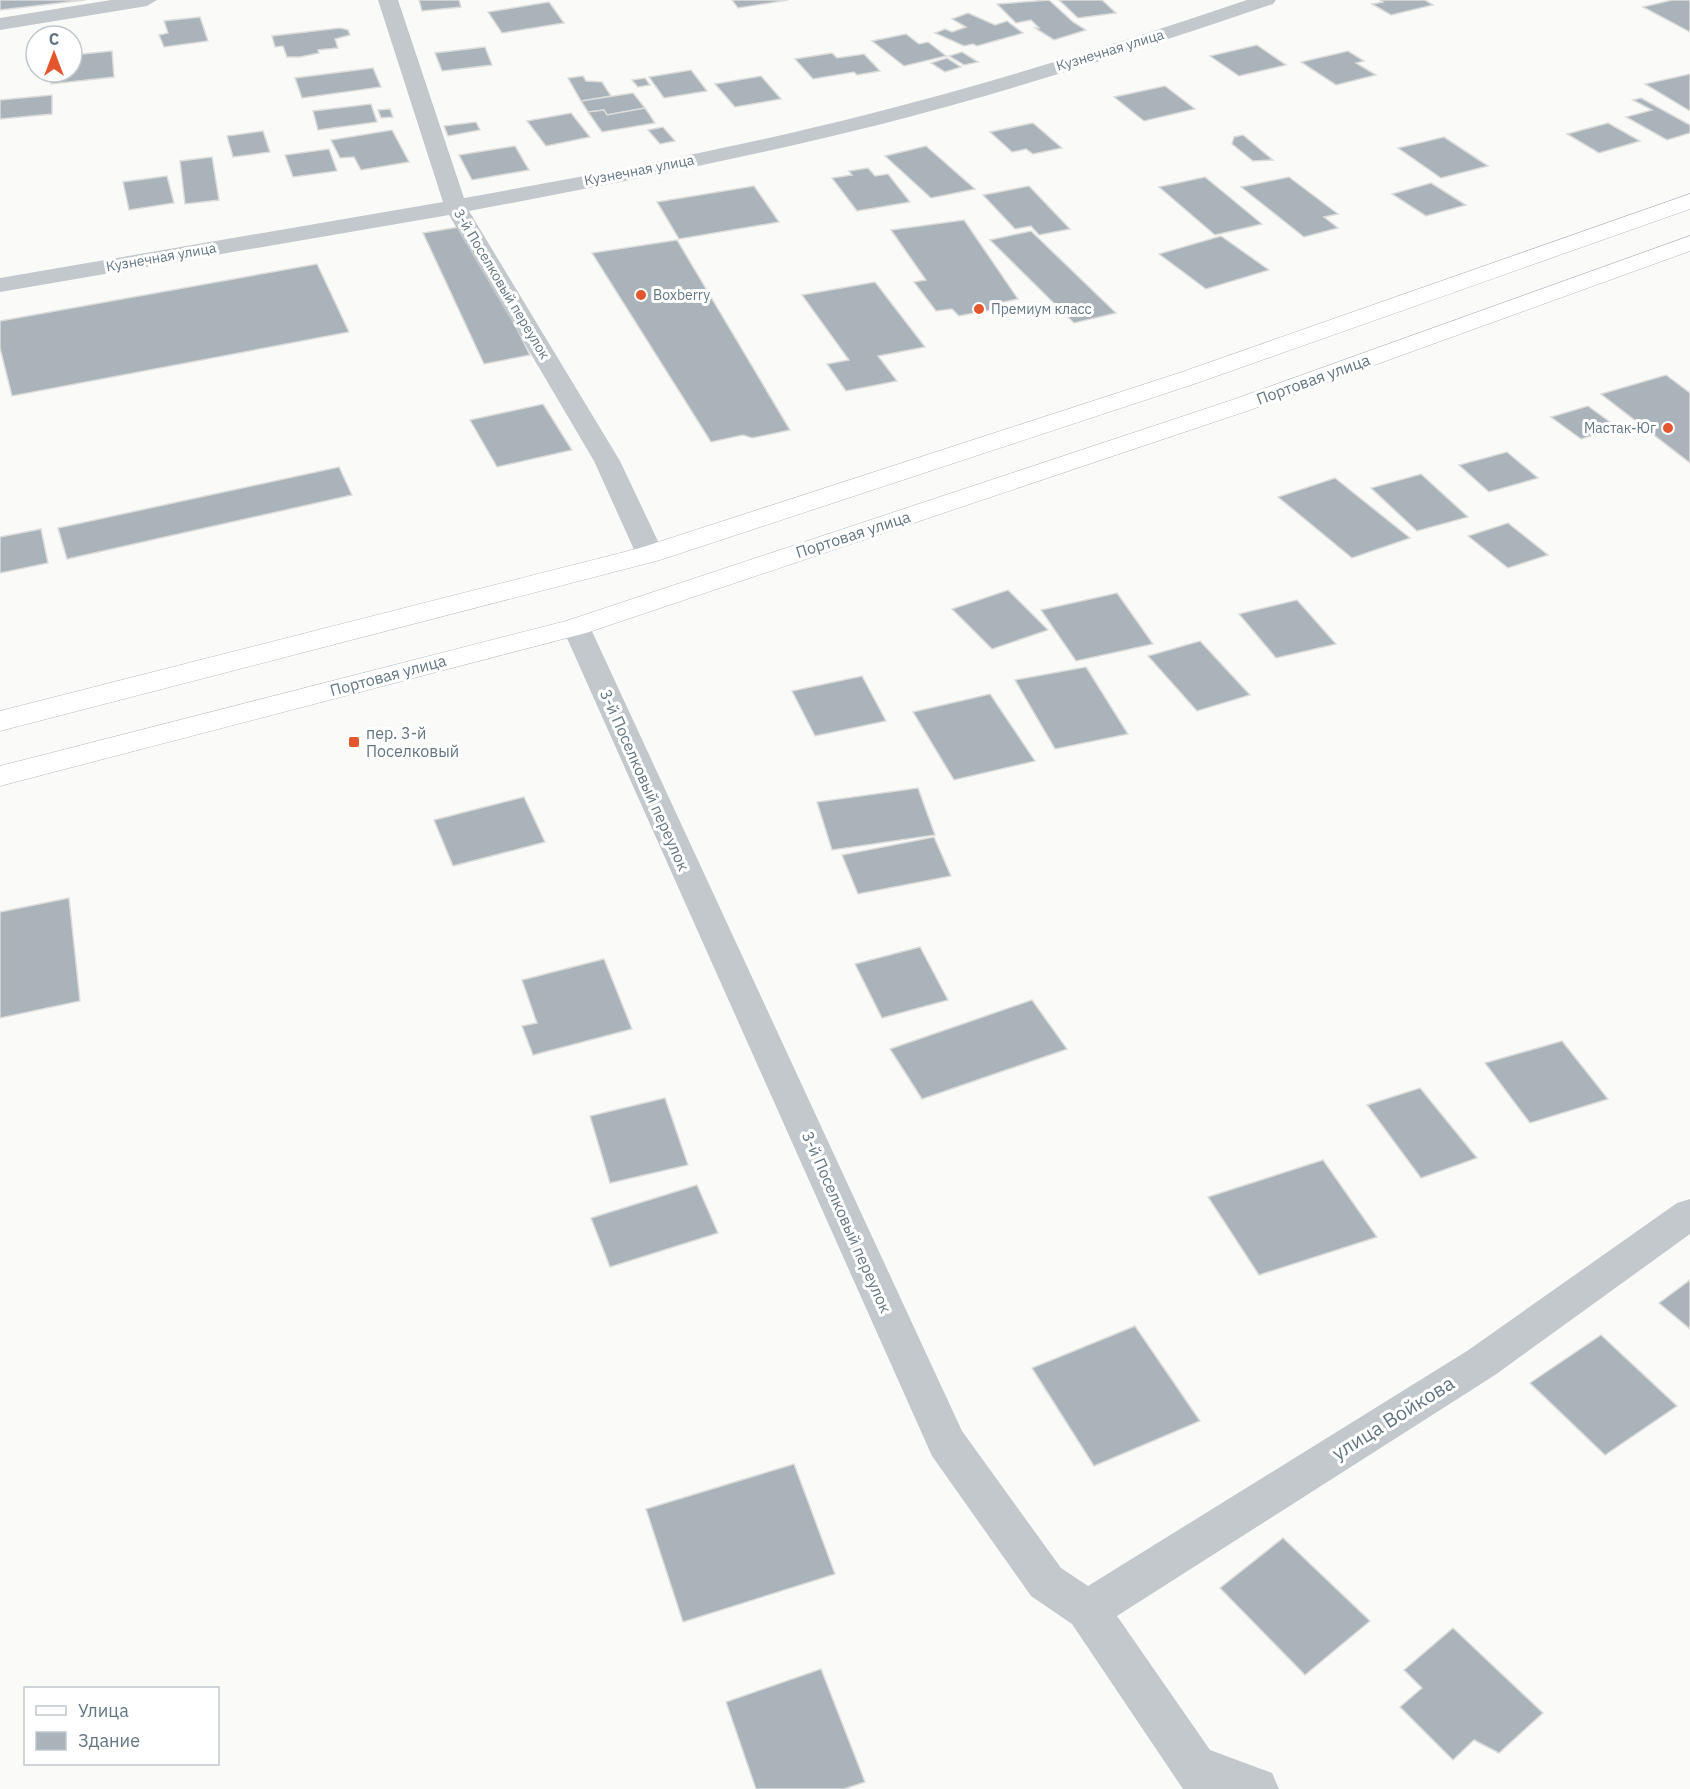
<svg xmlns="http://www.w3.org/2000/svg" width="1690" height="1789" font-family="'IBM Plex Sans',sans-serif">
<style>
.building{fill:#aab3b9;stroke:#dcdcda;stroke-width:1.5}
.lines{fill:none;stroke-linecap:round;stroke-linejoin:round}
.primary-casing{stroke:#b5babe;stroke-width:1}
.minor{fill:#c3c8cc;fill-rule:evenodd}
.primary{fill:#fff;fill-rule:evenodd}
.poi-dot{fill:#e4572e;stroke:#fff;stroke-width:2}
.labels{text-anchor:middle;stroke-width:6;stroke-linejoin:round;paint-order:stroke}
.far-street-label{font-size:14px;fill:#657683;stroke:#fff}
.far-poi-label{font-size:14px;fill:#657683;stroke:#fff;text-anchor:start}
.street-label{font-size:16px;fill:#657683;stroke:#fff}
.poi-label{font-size:16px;fill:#657683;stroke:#fff;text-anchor:start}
.near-street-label{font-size:20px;fill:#657683;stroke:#fff}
</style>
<rect width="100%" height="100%" fill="#fafaf8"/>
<g class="building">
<polygon points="0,0 85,0 0,10"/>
<polygon points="419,0 459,0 461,7 422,11"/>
<polygon points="732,0 788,0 738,8"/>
<polygon points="1049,0 1073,22 1086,30 1054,40 1035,28 1039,28 1031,20 1016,23 997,4"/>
<polygon points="1059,0 1102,0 1116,13 1078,18"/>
<polygon points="1380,0 1425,0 1433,5 1391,15 1372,4 1383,2"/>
<polygon points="1672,0 1690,0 1690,32 1643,7"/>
<polygon points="549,2 564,23 502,33 488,12"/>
<polygon points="968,13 995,25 1007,21 1023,33 977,46 973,44 964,46 935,33 945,29 952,32 966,27 952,19"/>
<polygon points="200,17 208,41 164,47 159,35 168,33 164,21"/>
<polygon points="340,28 348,30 350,35 335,39 338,48 318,50 319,53 300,57 287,57 283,46 275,47 272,36"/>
<polygon points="906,34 919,44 928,42 946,56 904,66 872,41"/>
<polygon points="1257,45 1286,65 1239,76 1210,56"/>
<polygon points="485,47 492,65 442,71 435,53"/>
<polygon points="112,51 114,77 51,84 51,72 72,72 72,55"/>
<polygon points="1348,51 1364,61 1356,63 1376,75 1336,85 1301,62"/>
<polygon points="962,52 978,62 964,65 949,56"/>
<polygon points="832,53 837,58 864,54 880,71 857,75 854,72 813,79 795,59"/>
<polygon points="947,58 961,67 945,72 931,63"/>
<polygon points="373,68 381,87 302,98 295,78"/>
<polygon points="691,70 707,91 664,98 649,77"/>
<polygon points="1690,74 1690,111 1645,84"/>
<polygon points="583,76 586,81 602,82 611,96 581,101 568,78"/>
<polygon points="761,76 781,99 735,107 715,84"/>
<polygon points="645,78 650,85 638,87 632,80"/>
<polygon points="1165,86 1195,109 1144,121 1114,97"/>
<polygon points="633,93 645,108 607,115 604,110 588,112 581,101"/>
<polygon points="52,95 52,114 0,119 0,100"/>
<polygon points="1641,98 1690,125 1690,133 1667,140 1626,117 1652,110 1633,100"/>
<polygon points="371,104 377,122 318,130 313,111"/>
<polygon points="645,108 655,123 602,132 588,112 604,110 607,115"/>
<polygon points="390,109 393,117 381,118 378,110"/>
<polygon points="571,113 590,137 546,146 527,121"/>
<polygon points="476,122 480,130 448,136 444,126"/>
<polygon points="1033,123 1062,148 1033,154 1026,149 1012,152 990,132"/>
<polygon points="1608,123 1640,141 1599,153 1567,134"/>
<polygon points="663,127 675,141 660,144 648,130"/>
<polygon points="392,130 409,162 361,170 354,157 340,158 331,140"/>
<polygon points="263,131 270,152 233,157 227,136"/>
<polygon points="1243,135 1273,160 1253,161 1232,144 1234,137"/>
<polygon points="1444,137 1488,166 1441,178 1398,148"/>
<polygon points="515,146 529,170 472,180 459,155"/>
<polygon points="926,146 975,189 931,198 885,156"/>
<polygon points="329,149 337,171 293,177 285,155"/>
<polygon points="212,157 219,200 185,204 180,161"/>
<polygon points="868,168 875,176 888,174 910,202 857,211 832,178 852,175 849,171"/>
<polygon points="167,176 174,203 129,210 123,182"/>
<polygon points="1205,177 1262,224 1215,235 1159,187"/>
<polygon points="1289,177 1338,214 1324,217 1338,228 1304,237 1241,187"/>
<polygon points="1431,183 1466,205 1426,216 1392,194"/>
<polygon points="754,186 779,222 679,239 657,202"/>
<polygon points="1029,186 1070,229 1039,235 1031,226 1015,229 983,195"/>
<polygon points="964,220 1018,299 994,304 996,309 959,316 952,309 936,311 914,282 926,280 891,230"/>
<polygon points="465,226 530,355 484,364 423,233"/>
<polygon points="1031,231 1116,313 1074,323 990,240"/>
<polygon points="1221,236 1269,270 1206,289 1159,254"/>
<polygon points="677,240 790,430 752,438 743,435 711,442 592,253"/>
<polygon points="317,264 349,332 12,396 0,348 0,321"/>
<polygon points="875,282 925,347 878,356 897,381 846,391 827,364 849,360 802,295"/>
<polygon points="1666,375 1690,393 1690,463 1601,394"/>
<polygon points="543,404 572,450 497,467 470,420"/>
<polygon points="1588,406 1618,428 1581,439 1551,417"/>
<polygon points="1507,452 1538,478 1489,492 1459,465"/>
<polygon points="339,467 352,495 67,559 58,528"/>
<polygon points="1421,474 1468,517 1417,531 1371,488"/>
<polygon points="1335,478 1410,538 1352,558 1278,497"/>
<polygon points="1508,523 1548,555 1508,568 1468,536"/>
<polygon points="41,529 48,563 0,573 0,537"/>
<polygon points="1008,590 1048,630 992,649 952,609"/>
<polygon points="1117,593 1153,644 1076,661 1041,610"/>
<polygon points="1297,600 1336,644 1276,658 1239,614"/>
<polygon points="1200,641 1250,695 1197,711 1148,656"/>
<polygon points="1086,667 1128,734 1055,749 1015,680"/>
<polygon points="862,676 886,721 815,736 792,691"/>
<polygon points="990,694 1035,761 954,780 913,712"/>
<polygon points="918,788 935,835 832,850 817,802"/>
<polygon points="524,797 545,842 453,866 434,820"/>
<polygon points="934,837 951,876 858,894 842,855"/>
<polygon points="69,898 80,1001 0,1018 0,912"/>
<polygon points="920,947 948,1000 882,1018 855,964"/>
<polygon points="604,959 632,1029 533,1055 522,1026 537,1023 522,980"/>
<polygon points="1032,1000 1067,1049 922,1099 890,1049"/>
<polygon points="1562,1041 1608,1099 1530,1123 1485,1063"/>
<polygon points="1420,1088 1477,1158 1421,1178 1367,1105"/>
<polygon points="665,1098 688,1165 610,1183 590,1116"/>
<polygon points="1323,1160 1377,1237 1259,1275 1208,1197"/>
<polygon points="697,1185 718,1233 610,1267 591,1218"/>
<polygon points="1690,1280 1690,1329 1659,1303"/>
<polygon points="1135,1326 1200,1421 1094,1466 1032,1368"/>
<polygon points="1601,1335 1677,1406 1605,1455 1530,1383"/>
<polygon points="794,1464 835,1574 683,1622 646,1509"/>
<polygon points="1283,1538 1370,1621 1305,1675 1220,1588"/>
<polygon points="1453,1628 1543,1713 1499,1753 1474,1740 1453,1760 1400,1707 1422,1688 1404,1670"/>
<polygon points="821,1669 865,1782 844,1789 756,1789 726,1702"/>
</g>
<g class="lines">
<g class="primary-casing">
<g id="primary">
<polygon points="1690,194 1690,209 1197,383 660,560 0,731 0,711 640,548 1179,373"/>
<polygon points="1690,236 1690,251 1250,410 586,633 0,786 0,766 566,621 1232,400"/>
</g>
</g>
<g class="minor">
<polygon points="111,0 157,0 147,6 0,30 0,18"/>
<path d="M378 0H398L464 198C599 174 735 148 869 114 996 82 1122 42 1247 0H1276L1273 4C1144 48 1014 90 882 124 746 158 608 185 469 211L620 461 664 554 660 560 650 562 640 560 636 554 594 461 449 215 0 292V278L443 202Z"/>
<polygon points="576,618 586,621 590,627 962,1431 1061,1568 1088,1586 1467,1351 1677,1203 1690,1199 1690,1234 1495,1375 1117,1616 1210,1750 1272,1773 1279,1789 1183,1789 1072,1624 1031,1596 932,1456 562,627 566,621"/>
</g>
<use href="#primary" class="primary"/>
</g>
<g class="poi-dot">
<circle cx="641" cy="295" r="6"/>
<circle cx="979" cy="309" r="6"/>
<circle cx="1668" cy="428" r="6"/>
<rect x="348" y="736" width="12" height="12" rx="3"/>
</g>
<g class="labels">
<g class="far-street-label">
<text transform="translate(1110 50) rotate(-17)" y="5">Кузнечная улица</text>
<text transform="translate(639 170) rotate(-11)" y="5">Кузнечная улица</text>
<text transform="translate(161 257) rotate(-10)" y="5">Кузнечная улица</text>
<text transform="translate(502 284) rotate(59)" y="5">3-й Поселковый переулок</text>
</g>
<g class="far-poi-label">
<text x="653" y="300">Boxberry</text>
<text x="991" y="314">Премиум класс</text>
<text x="1656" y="433" text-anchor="end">Мастак-Юг</text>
</g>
<g class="street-label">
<text transform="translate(1313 379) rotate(-20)" y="6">Портовая улица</text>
<text transform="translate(853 534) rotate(-18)" y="6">Портовая улица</text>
<text transform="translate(388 675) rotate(-15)" y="6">Портовая улица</text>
<text transform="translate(645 780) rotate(66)" y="6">3-й Поселковый переулок</text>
<text transform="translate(847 1222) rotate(66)" y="6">3-й Поселковый переулок</text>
</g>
<g class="poi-label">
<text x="366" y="739">пер. 3-й<tspan x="366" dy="18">Поселковый</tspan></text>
</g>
<g class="near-street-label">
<text transform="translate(1393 1418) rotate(-32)" y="7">улица Войкова</text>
</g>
</g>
<rect x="24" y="1687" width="195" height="78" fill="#ffffff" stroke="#c1c8cd" stroke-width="1.5"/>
<rect x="36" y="1706" width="30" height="9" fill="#ffffff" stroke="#c1c8cd" stroke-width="1.5"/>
<text x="78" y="1717" font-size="18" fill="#657683">Улица</text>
<rect x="36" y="1732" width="30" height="18" fill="#aab3b9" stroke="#c1c8cd" stroke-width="1.5"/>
<text x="78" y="1747" font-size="18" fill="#657683">Здание</text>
<g transform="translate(54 54)"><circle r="28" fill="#ffffff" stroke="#c1c8cd" stroke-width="1.5"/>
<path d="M0-4.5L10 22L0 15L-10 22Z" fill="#e4572e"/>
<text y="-9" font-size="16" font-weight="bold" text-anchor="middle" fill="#657683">С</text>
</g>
</svg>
